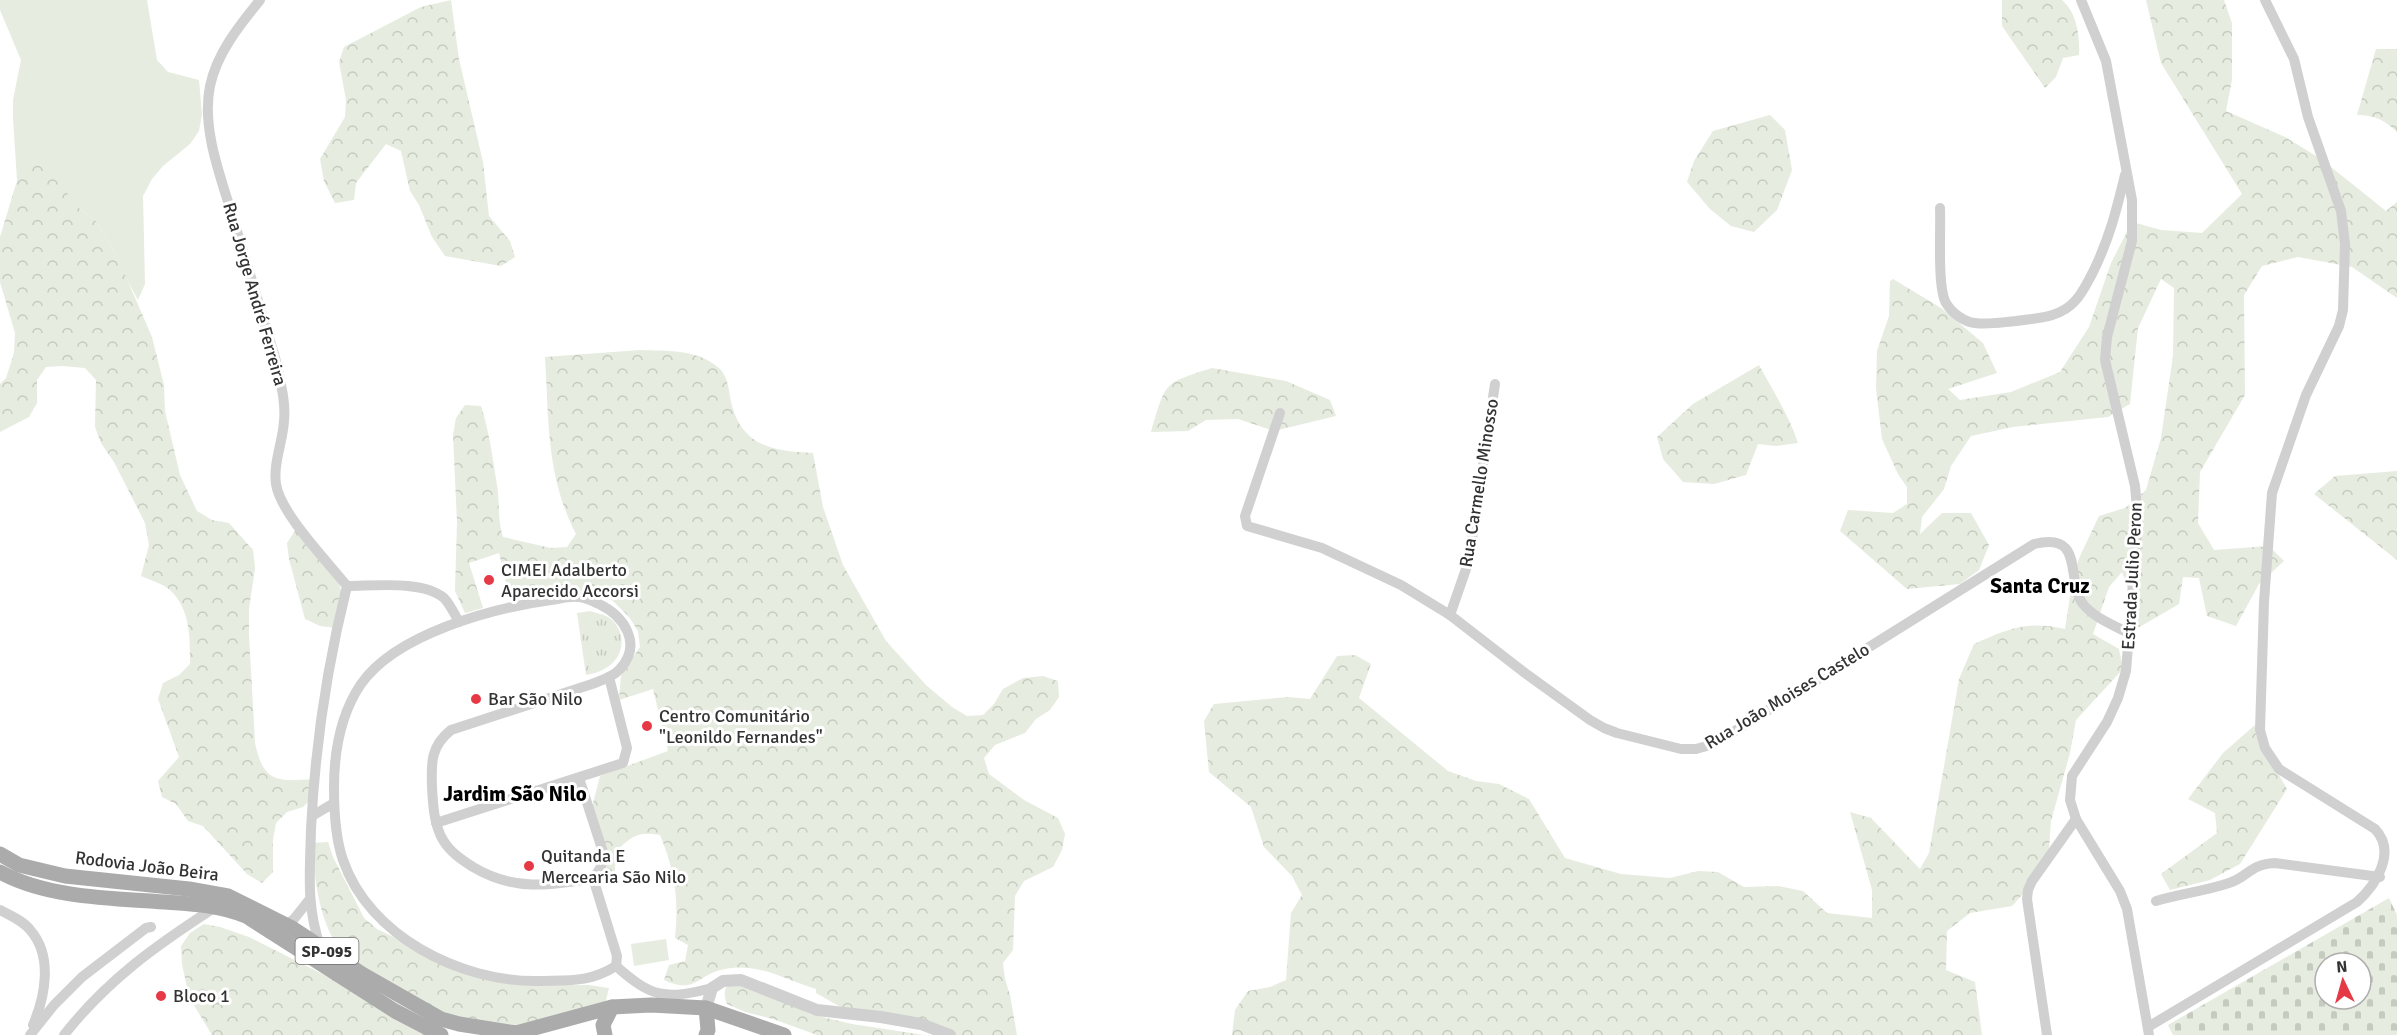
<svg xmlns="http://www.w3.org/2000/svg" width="2397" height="1035" font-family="Signika,sans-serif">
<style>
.grass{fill:#e6ecdf}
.forest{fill:url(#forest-crowns)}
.cemetery{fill:url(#cemetery-stones);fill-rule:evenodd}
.park{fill:url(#park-tufts)}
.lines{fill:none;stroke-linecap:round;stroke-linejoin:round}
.minor{stroke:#d0d0d0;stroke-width:10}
.tertiary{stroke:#d0d0d0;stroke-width:12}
.primary{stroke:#ababab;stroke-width:15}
.poi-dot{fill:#e63946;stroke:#fff;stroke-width:2}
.labels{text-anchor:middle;stroke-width:6;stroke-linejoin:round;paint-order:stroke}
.shield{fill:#fff;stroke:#707070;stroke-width:1.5}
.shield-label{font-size:16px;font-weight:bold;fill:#333}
.street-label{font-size:18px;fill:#333;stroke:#fff}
.poi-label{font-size:18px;fill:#333;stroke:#fff;text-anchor:start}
.quarter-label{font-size:21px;font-weight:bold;fill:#000;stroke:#fff}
</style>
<defs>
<pattern id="forest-crowns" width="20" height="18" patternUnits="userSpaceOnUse" patternTransform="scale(1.5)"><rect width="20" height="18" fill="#e6ecdf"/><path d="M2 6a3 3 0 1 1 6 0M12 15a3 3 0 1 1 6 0" fill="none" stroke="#c6cbc0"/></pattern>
<pattern id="cemetery-stones" width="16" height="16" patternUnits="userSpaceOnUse" patternTransform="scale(1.5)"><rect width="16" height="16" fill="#e6ecdf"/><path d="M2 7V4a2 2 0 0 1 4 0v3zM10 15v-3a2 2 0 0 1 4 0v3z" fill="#c6cbc0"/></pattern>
<pattern id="park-tufts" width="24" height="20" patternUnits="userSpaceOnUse" patternTransform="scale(1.5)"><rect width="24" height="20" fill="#e6ecdf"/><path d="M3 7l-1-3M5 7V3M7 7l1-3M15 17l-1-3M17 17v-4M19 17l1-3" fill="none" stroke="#c6cbc0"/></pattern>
</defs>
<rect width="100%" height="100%" fill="#fff"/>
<g class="grass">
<polygon points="0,0 147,0 157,60 168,72 199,80 202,114 199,131 190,144 163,166 152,179 143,196 145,284 138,300 123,272 117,256 96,221 79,208 66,193 20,174 17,180 13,118 13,100 21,60 0,10"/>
<polygon points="666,939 669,960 634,966 631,944"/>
</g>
<g class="forest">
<polygon points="451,0 459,59 483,162 489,216 510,241 515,257 501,266 445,256 432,237 419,205 410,191 401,151 386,144 356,183 354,200 335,203 324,181 320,159 345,117 346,100 339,62 344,47 421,7"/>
<path d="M2002 0H2062C2077 13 2080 36 2079 55L2063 58 2056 77 2045 88 2002 26Z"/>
<path d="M2146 0H2224L2232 23V80L2226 111 2285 137 2321 159 2386 211 2397 202V298L2352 267 2298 257 2262 266 2244 295 2245 395 2200 472 2198 523 2214 550 2269 546 2284 561 2259 584 2236 626 2207 616 2199 578 2183 577 2179 604 2136 629 2129 591 2122 572 2109 587 2093 634 2119 649 2123 669 2076 720 2070 753 2051 821 2049 850 2040 875 2012 906 1970 913 1947 931 1946 970 1975 982 1982 1035H1232L1235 1010 1248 991 1270 987 1286 980 1291 913 1302 895 1292 876 1264 847 1251 807 1209 772 1204 721 1214 704 1287 697 1310 699 1337 656 1355 655 1371 664 1359 698 1448 771 1476 781 1499 784 1529 799 1565 858 1621 874 1670 878 1698 871 1718 872 1744 887 1778 886 1803 891 1827 913 1872 918V890L1850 812 1871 818 1920 869 1929 853 1959 679 1974 644C2007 629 2028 620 2065 629L2073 577 2080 556 2099 516 2125 508 2146 490 2161 438 2173 356 2174 288 2161 279 2138 328 2130 404 2108 417 2013 427 1971 436 1951 466 1944 489 1922 517 1920 534 1942 513H1971L1989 545 1979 570 1960 584 1907 589 1840 531 1848 510 1893 513 1907 504V487L1898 474 1882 439 1876 388 1877 351 1889 316 1890 281 1893 279 1941 308 1983 343 1997 373 1948 389 1960 400 2011 392 2060 372 2089 327 2111 263 2132 222 2161 230 2202 233 2242 194 2161 63Z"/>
<path d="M2376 49H2397V132C2384 120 2375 115 2357 115Z"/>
<polygon points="1770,115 1785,130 1792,170 1777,210 1754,232 1731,226 1710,209 1687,182 1694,161 1713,131"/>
<path d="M30 156 48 169 79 208 96 221 117 256 152 337 164 385 165 411 180 475 197 511 212 520 229 523 253 550 255 568 249 609V635L255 743C263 782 277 782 313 779L314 796 303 807 287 812 276 823 273 840V872L262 883 247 874 203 826 188 821 176 804 162 797 158 781 179 757 158 699 163 683 179 675 190 664C190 639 191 611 171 591 164 584 150 580 141 576L149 545 145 523 114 462 101 443 95 427 96 380 85 368 62 366 46 367 37 380V403L29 417 0 432V384L6 378 14 353 15 333 0 282V237L19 174Z"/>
<path d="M640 350C667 351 697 349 719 368 728 376 729 391 731 402 742 447 773 451 813 453L823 507 843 565 886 641 926 685 952 707 967 716 983 715 994 704 1003 689 1023 678 1043 676 1058 681 1059 697 1050 710 1036 719 1025 733 995 745 984 758 989 774 1024 800 1058 818 1065 834 1062 850 1053 867 1024 881 1015 896 1013 950 1003 963 1005 979 1010 995 1017 1035H941L844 1009 816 993V989C785 980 758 962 725 969 697 974 696 995 664 980L669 965 685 961 688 945 675 938C679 899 675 871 660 835 638 831 632 836 616 851L615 871 599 874 607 855 592 807 600 776 668 751 653 689 619 700 621 675 640 647 638 631 629 617 607 595C575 593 539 604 509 594L499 553 469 563 483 608 465 613 455 591 457 522 453 435 456 418 465 405 481 406C489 430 493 460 497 485 500 503 497 519 503 537L551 548 567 547 576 534C546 476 549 419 545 357Z"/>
<path d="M1759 365C1773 391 1789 415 1798 443L1776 446 1758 444 1746 475 1714 484 1683 482 1663 459 1657 437 1693 404Z"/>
<path d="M1212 368 1286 381 1330 400 1336 416 1274 431 1238 419 1206 420 1188 431 1151 432C1166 382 1162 384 1212 368Z"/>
<polygon points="2397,471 2397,560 2314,494 2335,476"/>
<polygon points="296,529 337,578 342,593 336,628 320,626 305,619 289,559 287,543"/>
<polygon points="2255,725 2256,735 2287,789 2240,864 2210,880 2170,890 2161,874 2217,833 2215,813 2188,799 2223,753"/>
<path d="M328 842 333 857 364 918 377 929 455 967 559 985H589L609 988 605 1004 512 1030 442 1015 345 956C319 926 315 882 312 843Z"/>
<polygon points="204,924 220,927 249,937 443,1035 212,1035 189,997 182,964 181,946 190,933"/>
<path d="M742 980 810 1014 852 1024 924 1035H817L773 1019 745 1012 727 1004C721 989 727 982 742 980Z"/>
</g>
<path class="cemetery" d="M2389 898 2397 915V1035H2173L2168 1025ZM2325 963H2361V999H2325Z"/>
<path class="park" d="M590 611C595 613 603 614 608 617 614 620 620 629 621 636 625 658 607 672 586 675L577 613Z"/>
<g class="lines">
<g class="minor">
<path d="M260 0C239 26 217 53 210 86 201 130 222 180 234 221 248 268 262 314 276 361 280 381 286 401 284 421 283 441 273 463 276 484 280 513 328 562 347 586 327 666 315 747 311 829 310 873 306 904 320 946"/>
<polyline points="2081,0 2106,61 2132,200 2132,241 2107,337 2105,360 2135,486 2138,519 2126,671 2118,698 2107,722 2072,776 2070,800 2076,819 2120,891 2127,909 2149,1035"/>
<path d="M1940 208C1941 229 1937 287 1946 303 1952 313 1964 322 1975 323 1989 325 2003 322 2016 321 2037 318 2060 318 2075 301 2082 294 2087 283 2092 274 2109 240 2116 212 2125 175"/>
<path d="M1280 413 1245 516 1247 526 1322 548 1401 585 1450 615 1525 673 1590 720 1604 728 1617 733 1681 749H1696L1714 744 2034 544C2086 531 2065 580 2083 604 2094 618 2116 626 2130 634"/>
<path d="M347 586C374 586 423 580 444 598 450 604 455 615 459 622"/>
<polyline points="1450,615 1466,569 1471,546 1495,384"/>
<path d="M579 778 603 852C603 864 601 869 593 878"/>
<polyline points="312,816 334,803"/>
<polyline points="436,823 623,763 627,748 609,677"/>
<path d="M593 878C549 886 513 891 473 867 462 860 450 852 443 840 434 825 433 805 432 787 431 762 431 746 451 730L592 684C602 680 613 677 620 669 643 644 624 616 599 604 592 601 585 597 578 597 569 596 559 599 551 600 492 608 396 634 361 684 340 715 334 752 334 788 334 811 335 837 343 860 369 936 460 982 538 981 568 980 589 983 616 966"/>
<polyline points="593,878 617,956 616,966"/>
<path d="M2156 901C2180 894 2205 891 2229 883 2248 877 2250 864 2275 863L2380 877"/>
<path d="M0 910C11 916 24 921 31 931 53 957 45 997 33 1025"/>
<polyline points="286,925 294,919 309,900"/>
<path d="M616 966C652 998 665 1000 712 988"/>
<path d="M2148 1027 2357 902C2376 885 2397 852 2375 829L2279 769 2265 748 2260 730 2264 602 2272 493 2306 395 2339 326 2343 310 2345 244 2341 211 2308 117 2294 59 2265 0"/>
<polyline points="30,1035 54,1005 82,977 146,928 151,927"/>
<path d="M64 1035C108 979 158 944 217 906"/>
<polyline points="2047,1035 2027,899 2028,890 2032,881 2076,819"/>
</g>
<polyline class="tertiary" points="706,1008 712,988 723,981 741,980 817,1010 881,1017 921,1024 950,1035"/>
<g class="primary">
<polyline points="0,854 19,865 65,876 189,889 228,896 292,928 362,974 441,1019 459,1024 516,1033 612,1007 651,1005 706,1008 784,1035"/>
<path d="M0 872C44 896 101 898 150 901 184 904 214 903 246 916L395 1011 441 1035"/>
<polyline points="605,1035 603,1025 612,1007"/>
<polyline points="706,1035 708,1030 706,1008"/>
</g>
</g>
<g class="poi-dot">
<circle cx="489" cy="580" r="6"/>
<circle cx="476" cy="699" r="6"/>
<circle cx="647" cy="726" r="6"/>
<circle cx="529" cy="866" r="6"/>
<circle cx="161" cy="996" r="6"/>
</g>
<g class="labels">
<rect class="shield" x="295.5" y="938" width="63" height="26" rx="4.5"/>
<g class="shield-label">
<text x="327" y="957">SP-095</text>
</g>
<g class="street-label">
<text transform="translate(255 294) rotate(74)" y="6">Rua Jorge André Ferreira</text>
<text transform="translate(1479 483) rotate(-81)" y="6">Rua Carmello Minosso</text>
<text transform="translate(2132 576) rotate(-87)" y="6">Estrada Julio Peron</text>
<text transform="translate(1787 696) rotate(-31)" y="6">Rua João Moises Castelo</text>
<text transform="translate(147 866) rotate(7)" y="6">Rodovia João Beira</text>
</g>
<g class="poi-label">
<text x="501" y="576">CIMEI Adalberto<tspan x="501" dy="21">Aparecido Accorsi</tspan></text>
<text x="488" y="705">Bar São Nilo</text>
<text x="659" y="722">Centro Comunitário<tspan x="659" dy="21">"Leonildo Fernandes"</tspan></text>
<text x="541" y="862">Quitanda E<tspan x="541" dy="21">Mercearia São Nilo</tspan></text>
<text x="173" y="1002">Bloco 1</text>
</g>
<g class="quarter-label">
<text x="2040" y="593">Santa Cruz</text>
<text x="515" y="801">Jardim São Nilo</text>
</g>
</g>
<g transform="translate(2343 981) rotate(355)"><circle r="28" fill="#ffffff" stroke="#adadad" stroke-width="1.5"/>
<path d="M0-4.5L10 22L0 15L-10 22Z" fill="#e63946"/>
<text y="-9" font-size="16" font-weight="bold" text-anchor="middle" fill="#333333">N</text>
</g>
</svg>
